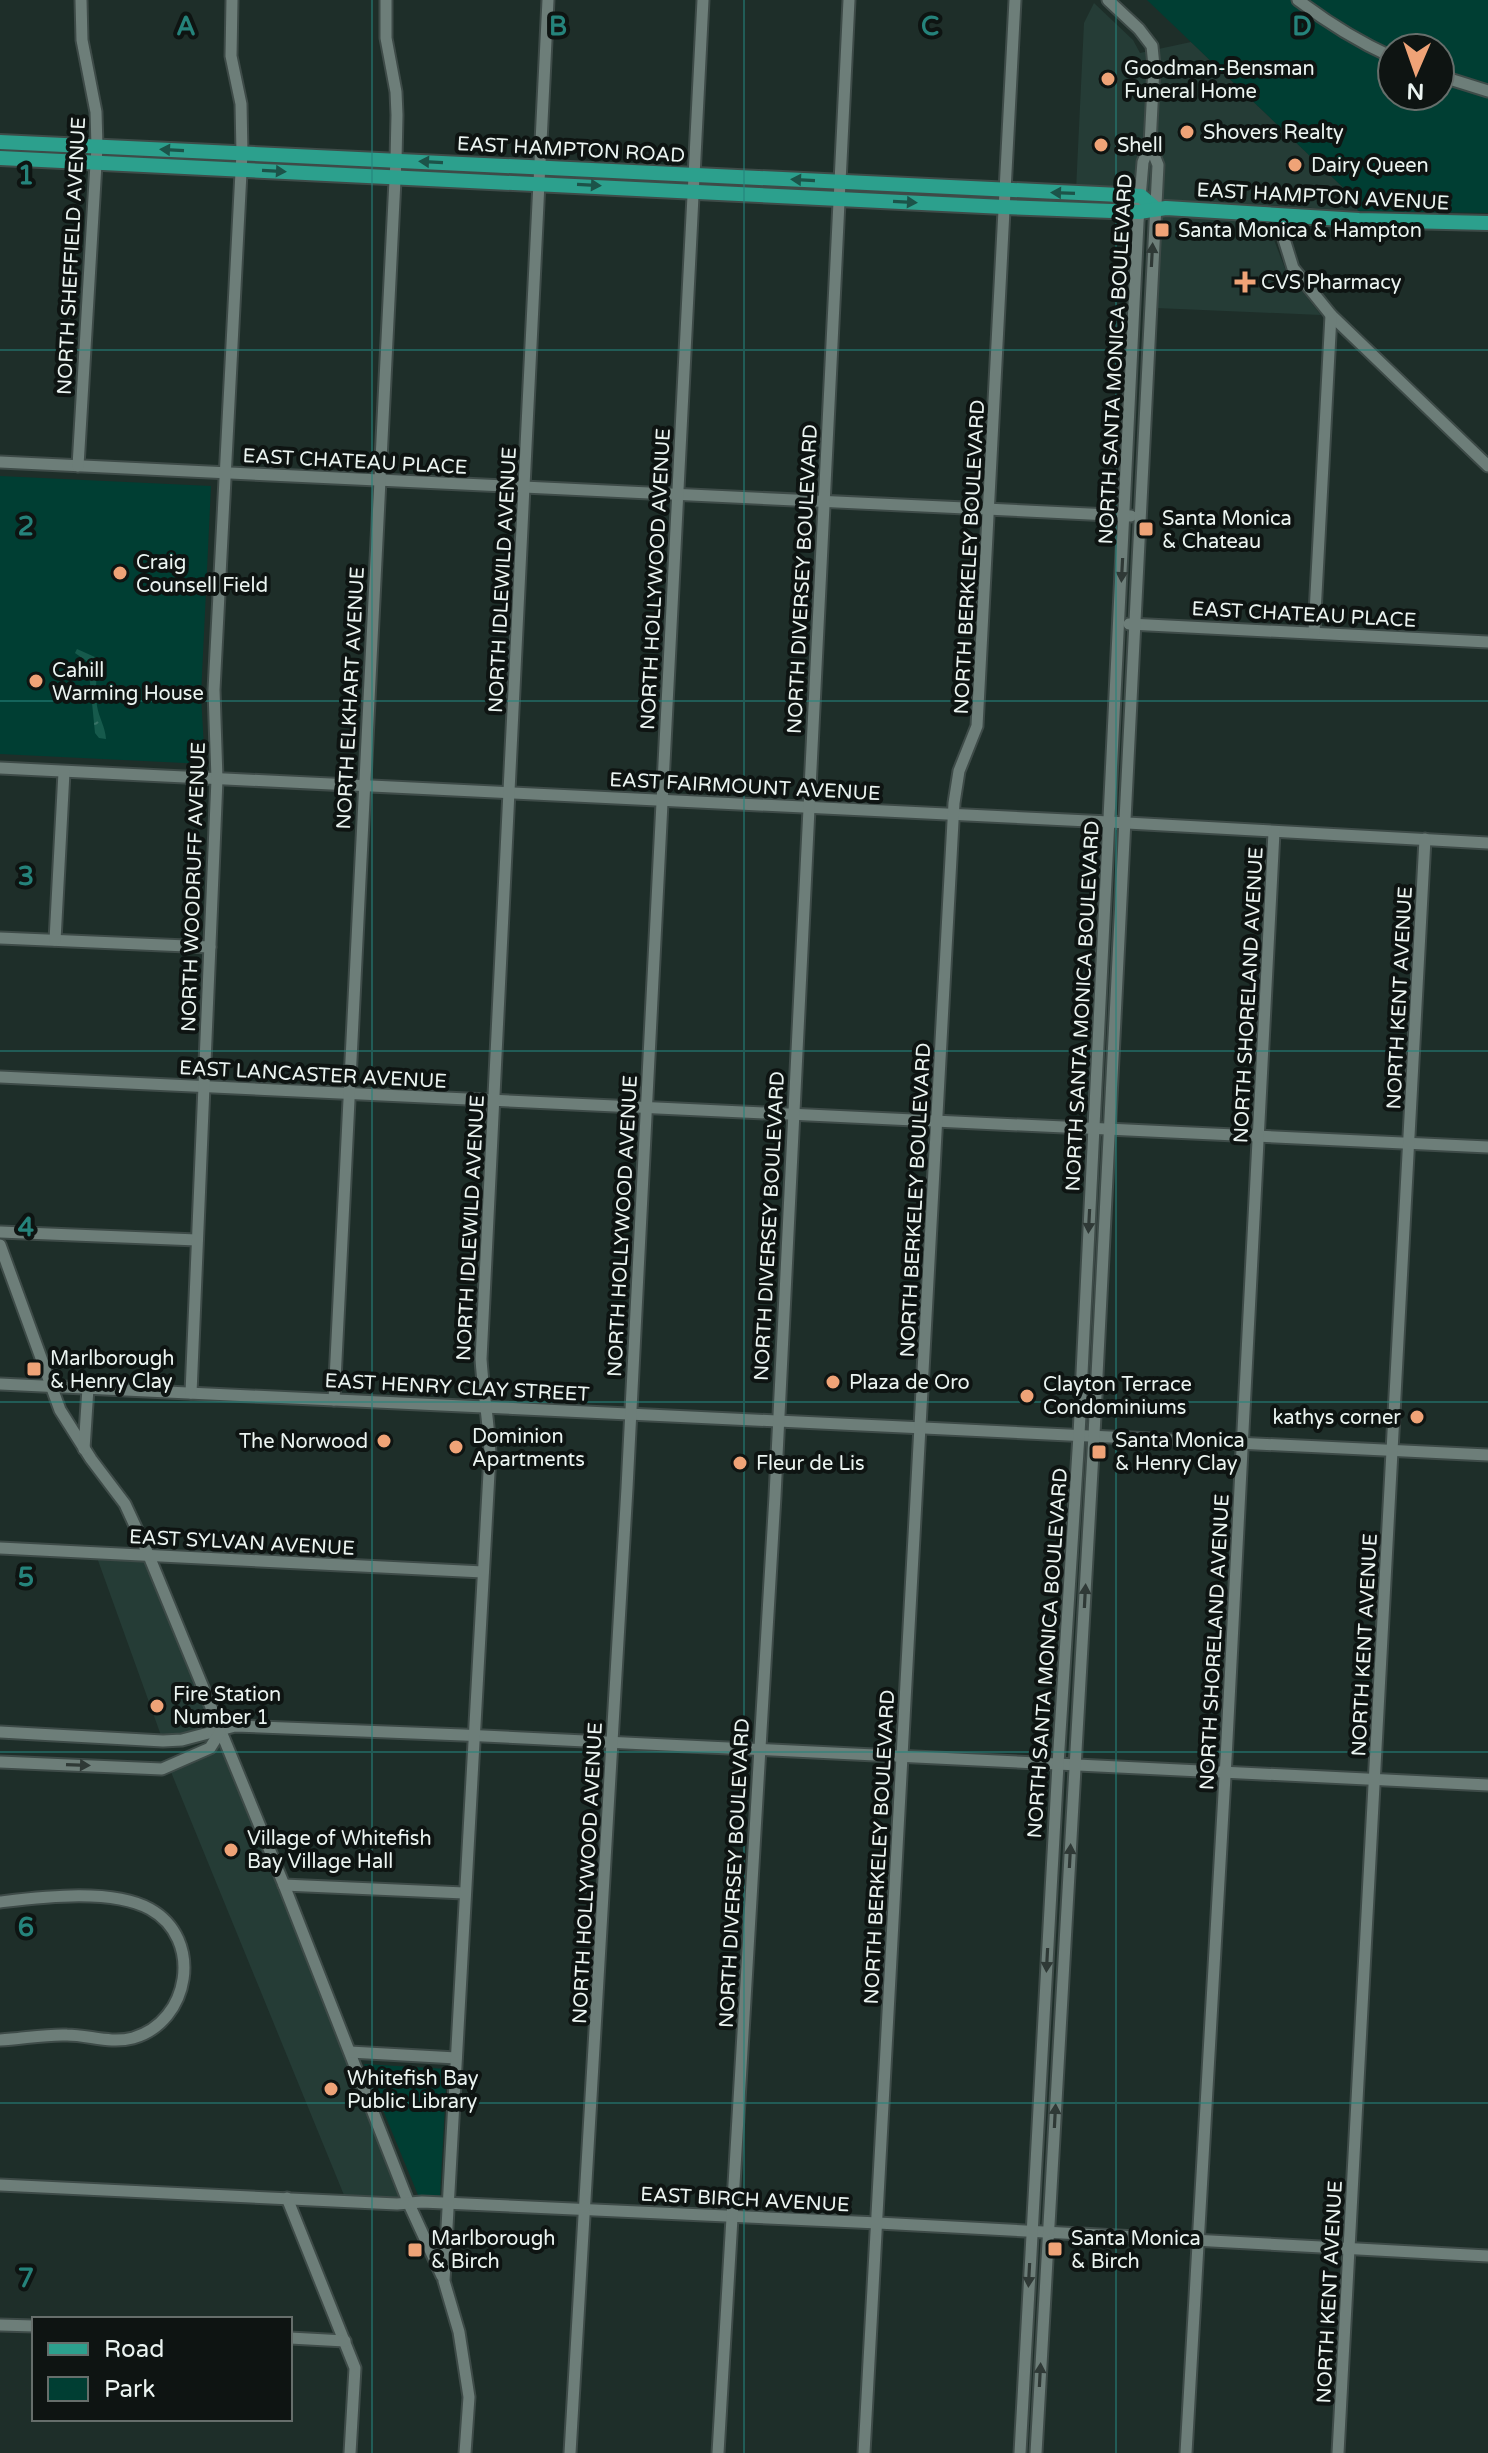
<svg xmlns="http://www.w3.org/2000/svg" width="1488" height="2453" font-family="'Varela Round',sans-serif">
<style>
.built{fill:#253c36}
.park{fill:#003e33;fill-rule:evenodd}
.water{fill:url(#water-ripples)}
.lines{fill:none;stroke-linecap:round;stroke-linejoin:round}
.minor-casing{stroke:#3e4b48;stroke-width:15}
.major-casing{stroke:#3e4b48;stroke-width:18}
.minor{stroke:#6d7e79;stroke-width:11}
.major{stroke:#2ca08d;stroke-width:14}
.oneway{fill:#1c5349}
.oneway2{fill:#2f3936}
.grid{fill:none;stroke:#25837b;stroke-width:2;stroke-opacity:0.55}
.poi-dot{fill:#efa377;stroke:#0e1412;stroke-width:3}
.labels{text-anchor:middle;stroke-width:8;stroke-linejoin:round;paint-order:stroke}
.poi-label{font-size:20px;fill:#ebf4f1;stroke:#0e1412;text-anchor:start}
.street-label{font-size:20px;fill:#ebf4f1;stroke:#0e1412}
.grid-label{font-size:26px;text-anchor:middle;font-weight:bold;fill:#25837b;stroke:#0e1412;stroke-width:8;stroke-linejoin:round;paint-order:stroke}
</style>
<defs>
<pattern id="water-ripples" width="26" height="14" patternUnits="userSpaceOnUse" patternTransform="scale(2)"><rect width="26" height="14" fill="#165a4c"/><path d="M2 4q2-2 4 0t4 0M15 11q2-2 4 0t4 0" fill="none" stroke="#387266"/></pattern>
</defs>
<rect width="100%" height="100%" fill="#1e2e29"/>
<g class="built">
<polygon points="1094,3 1133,40 1140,53 1191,42 1354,198 1358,211 1268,205 1271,232 1286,271 1321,315 1156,308 1163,192 1076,190 1084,23"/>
<polygon points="95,1552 149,1556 409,2204 346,2200 171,1772 169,1766 210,1748 219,1732 163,1741"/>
</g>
<g class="park">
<path d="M1147 0H1488V213L1358 211 1354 198ZM1392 48H1440V96H1392Z"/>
<polygon points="0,476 211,486 201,696 205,764 0,754"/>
<polygon points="364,2064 447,2069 440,2196 418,2195"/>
</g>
<path class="water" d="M77 649 97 658C97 674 95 690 97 706 99 718 105 726 106 739L99 738 95 733 88 662 75 653Z"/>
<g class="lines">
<g class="minor-casing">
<g id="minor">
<path d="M1298 0C1328 23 1359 42 1392 57"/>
<polyline points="1440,76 1488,91"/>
<polyline points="1285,216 1284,239 1293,268 1331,315 1488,466"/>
<polyline points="0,462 1131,516"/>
<polyline points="78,466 97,147 96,112 82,40 81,0"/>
<polyline points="1129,624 1488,642"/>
<polyline points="1314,632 1331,315"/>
<polyline points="0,768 1109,822 1488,843"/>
<polyline points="0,938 210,947"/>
<polyline points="55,940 64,772"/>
<polyline points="0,1077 1488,1147"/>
<polyline points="0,1232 197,1240"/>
<polyline points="0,1245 60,1410 91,1459 125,1504 149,1556 284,1885 409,2204 442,2276"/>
<polyline points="0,1384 1488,1455"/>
<polyline points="191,1393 217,779 214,690 242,153 241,104 231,56 232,0"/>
<polyline points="334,1400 396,160 397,115 396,92 386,38 386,0"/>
<polyline points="84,1449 88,1388"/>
<polyline points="0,1548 483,1572"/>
<polyline points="0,1732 163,1741 182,1740 235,1726 463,1735 1488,1785"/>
<polyline points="0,1762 162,1769 210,1748 220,1732"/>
<polyline points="284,1885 464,1893"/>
<path d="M0 1902C42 1897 112 1888 150 1909 204 1939 190 2022 133 2038 110 2044 89 2035 67 2035 45 2034 22 2039 0 2040"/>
<polyline points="350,2052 456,2058"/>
<polyline points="0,2185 397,2204 422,2202 878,2223 1488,2256"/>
<polyline points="287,2198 355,2368 350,2453"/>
<polyline points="0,2325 34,2326"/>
<polyline points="290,2338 345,2341"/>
<path d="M465 2453 469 2397 459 2332 444 2281 490 1455C489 1422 483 1392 481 1359L548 0"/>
<polyline points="570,2453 627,1488 703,0"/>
<polyline points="718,2453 775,1496 849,0"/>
<polyline points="864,2453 954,803 959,771 977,726 1015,0"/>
<polyline points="1020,2453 1058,1764 1079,1435 1138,222 1143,162 1150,145 1154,66 1152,46 1139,29 1108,0"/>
<polyline points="1036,2453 1094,1435 1158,165 1150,145"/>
<polyline points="1186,2453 1226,1759 1274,832"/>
<polyline points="1338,2453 1425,839"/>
</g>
</g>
<g class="major-casing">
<g id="major">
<polyline points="0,142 1141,196 1155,208"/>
<polyline points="0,158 1004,207 1139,212 1166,208 1359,220 1488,223"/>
</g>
</g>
<use href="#minor" class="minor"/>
<use href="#major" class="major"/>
</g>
<defs><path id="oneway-solid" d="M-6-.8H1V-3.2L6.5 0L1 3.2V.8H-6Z" transform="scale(2)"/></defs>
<g class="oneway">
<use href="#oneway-solid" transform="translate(172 150) rotate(-177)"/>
<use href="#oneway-solid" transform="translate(431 162) rotate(-177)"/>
<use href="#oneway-solid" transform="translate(274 171) rotate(3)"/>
<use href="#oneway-solid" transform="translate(803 180) rotate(-177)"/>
<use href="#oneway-solid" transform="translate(589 185) rotate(3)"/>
<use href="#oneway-solid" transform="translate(1063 193) rotate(-178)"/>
<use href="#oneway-solid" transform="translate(905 202) rotate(3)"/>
</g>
<g class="oneway2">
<use href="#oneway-solid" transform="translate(1152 255) rotate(-87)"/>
<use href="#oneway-solid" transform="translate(1122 570) rotate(93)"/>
<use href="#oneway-solid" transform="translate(1089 1221) rotate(93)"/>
<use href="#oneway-solid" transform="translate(1085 1596) rotate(-87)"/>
<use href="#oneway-solid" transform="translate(78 1765) rotate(2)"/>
<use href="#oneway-solid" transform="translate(1070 1856) rotate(-87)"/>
<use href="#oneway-solid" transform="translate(1047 1960) rotate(93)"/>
<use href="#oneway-solid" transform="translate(1055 2116) rotate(-87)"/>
<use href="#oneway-solid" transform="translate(1029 2275) rotate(93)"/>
<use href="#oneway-solid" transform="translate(1040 2375) rotate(-87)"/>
</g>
<path class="grid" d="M372 0V2453M744 0V2453M1116 0V2453M0 350H1488M0 701H1488M0 1051H1488M0 1402H1488M0 1752H1488M0 2103H1488"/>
<g class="poi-dot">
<circle cx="1108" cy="79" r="8"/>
<circle cx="1187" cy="132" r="8"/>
<circle cx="1101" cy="145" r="8"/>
<circle cx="1295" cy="165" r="8"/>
<rect x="1154" y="222" width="16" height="16" rx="4"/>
<path d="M1241 270h8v8h8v8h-8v8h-8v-8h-8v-8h8z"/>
<rect x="1138" y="521" width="16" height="16" rx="4"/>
<circle cx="120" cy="573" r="8"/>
<circle cx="36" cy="681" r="8"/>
<rect x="26" y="1361" width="16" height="16" rx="4"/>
<circle cx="833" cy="1382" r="8"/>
<circle cx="1027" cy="1396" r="8"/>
<circle cx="1417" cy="1417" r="8"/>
<circle cx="384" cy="1441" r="8"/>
<circle cx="456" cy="1447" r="8"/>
<rect x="1091" y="1444" width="16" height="16" rx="4"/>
<circle cx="740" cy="1463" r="8"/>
<circle cx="157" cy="1706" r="8"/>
<circle cx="231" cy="1850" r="8"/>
<circle cx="331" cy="2089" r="8"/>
<rect x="1047" y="2241" width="16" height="16" rx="4"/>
<rect x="407" y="2242" width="16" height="16" rx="4"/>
</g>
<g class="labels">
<g class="poi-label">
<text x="1124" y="75">Goodman-Bensman<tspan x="1124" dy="23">Funeral Home</tspan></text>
<text x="1203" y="139">Shovers Realty</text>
<text x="1117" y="152">Shell</text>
<text x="1311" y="172">Dairy Queen</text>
<text x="1178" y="237">Santa Monica &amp; Hampton</text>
<text x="1261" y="289">CVS Pharmacy</text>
<text x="1162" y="525">Santa Monica<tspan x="1162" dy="23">&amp; Chateau</tspan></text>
<text x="136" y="569">Craig<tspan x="136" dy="23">Counsell Field</tspan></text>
<text x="52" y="677">Cahill<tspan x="52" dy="23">Warming House</tspan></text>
<text x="50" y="1365">Marlborough<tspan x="50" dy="23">&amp; Henry Clay</tspan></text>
<text x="849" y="1389">Plaza de Oro</text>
<text x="1043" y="1391">Clayton Terrace<tspan x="1043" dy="23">Condominiums</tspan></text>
<text x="1401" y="1424" text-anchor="end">kathys corner</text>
<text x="472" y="1443">Dominion<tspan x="472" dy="23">Apartments</tspan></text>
<text x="1115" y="1447">Santa Monica<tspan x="1115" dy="23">&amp; Henry Clay</tspan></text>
<text x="368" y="1448" text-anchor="end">The Norwood</text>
<text x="756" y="1470">Fleur de Lis</text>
<text x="173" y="1701">Fire Station<tspan x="173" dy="23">Number 1</tspan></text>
<text x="247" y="1845">Village of Whitefish<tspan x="247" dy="23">Bay Village Hall</tspan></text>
<text x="347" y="2085">Whitefish Bay<tspan x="347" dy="23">Public Library</tspan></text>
<text x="431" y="2245">Marlborough<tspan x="431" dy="23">&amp; Birch</tspan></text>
<text x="1071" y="2245">Santa Monica<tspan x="1071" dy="23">&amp; Birch</tspan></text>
</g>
<g class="street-label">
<text transform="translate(571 149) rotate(3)" y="7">EAST HAMPTON ROAD</text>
<text transform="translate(1323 196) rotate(3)" y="7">EAST HAMPTON AVENUE</text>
<text transform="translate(71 256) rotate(-87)" y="7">NORTH SHEFFIELD AVENUE</text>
<text transform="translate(1115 359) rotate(-87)" y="7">NORTH SANTA MONICA BOULEVARD</text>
<text transform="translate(355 461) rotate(3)" y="7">EAST CHATEAU PLACE</text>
<text transform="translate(969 557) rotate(-87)" y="7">NORTH BERKELEY BOULEVARD</text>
<text transform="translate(655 579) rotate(-87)" y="7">NORTH HOLLYWOOD AVENUE</text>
<text transform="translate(802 579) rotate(-87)" y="7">NORTH DIVERSEY BOULEVARD</text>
<text transform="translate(502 580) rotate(-87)" y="7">NORTH IDLEWILD AVENUE</text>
<text transform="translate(1304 614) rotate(3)" y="7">EAST CHATEAU PLACE</text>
<text transform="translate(350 698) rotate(-87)" y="7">NORTH ELKHART AVENUE</text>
<text transform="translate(745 786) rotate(3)" y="7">EAST FAIRMOUNT AVENUE</text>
<text transform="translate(193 887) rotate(-88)" y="7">NORTH WOODRUFF AVENUE</text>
<text transform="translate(1248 995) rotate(-87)" y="7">NORTH SHORELAND AVENUE</text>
<text transform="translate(1399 998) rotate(-87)" y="7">NORTH KENT AVENUE</text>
<text transform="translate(1082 1006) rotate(-87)" y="7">NORTH SANTA MONICA BOULEVARD</text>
<text transform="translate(313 1074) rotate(3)" y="7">EAST LANCASTER AVENUE</text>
<text transform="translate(915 1200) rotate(-87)" y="7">NORTH BERKELEY BOULEVARD</text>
<text transform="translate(622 1226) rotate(-87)" y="7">NORTH HOLLYWOOD AVENUE</text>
<text transform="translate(769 1226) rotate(-87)" y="7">NORTH DIVERSEY BOULEVARD</text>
<text transform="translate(470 1228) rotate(-87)" y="7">NORTH IDLEWILD AVENUE</text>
<text transform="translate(457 1387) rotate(3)" y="7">EAST HENRY CLAY STREET</text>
<text transform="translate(242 1542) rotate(3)" y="7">EAST SYLVAN AVENUE</text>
<text transform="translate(1214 1642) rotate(-87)" y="7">NORTH SHORELAND AVENUE</text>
<text transform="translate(1364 1645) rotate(-87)" y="7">NORTH KENT AVENUE</text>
<text transform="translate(1047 1653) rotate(-86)" y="7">NORTH SANTA MONICA BOULEVARD</text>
<text transform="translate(879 1847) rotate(-87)" y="7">NORTH BERKELEY BOULEVARD</text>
<text transform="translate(587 1873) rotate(-87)" y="7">NORTH HOLLYWOOD AVENUE</text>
<text transform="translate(734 1873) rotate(-87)" y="7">NORTH DIVERSEY BOULEVARD</text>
<text transform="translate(745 2199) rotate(3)" y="7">EAST BIRCH AVENUE</text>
<text transform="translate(1329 2292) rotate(-87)" y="7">NORTH KENT AVENUE</text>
</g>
</g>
<g class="grid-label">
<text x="186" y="35">A</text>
<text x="558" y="35">B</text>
<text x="930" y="35">C</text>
<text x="1302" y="35">D</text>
<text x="26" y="184">1</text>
<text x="26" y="535">2</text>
<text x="26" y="885">3</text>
<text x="26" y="1236">4</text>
<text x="26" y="1586">5</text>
<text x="26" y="1936">6</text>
<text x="26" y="2287">7</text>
</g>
<rect x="32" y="2317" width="260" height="104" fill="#0e1412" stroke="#666e6b" stroke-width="2"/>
<rect x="48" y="2343" width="40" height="12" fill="#2ca08d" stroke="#666e6b" stroke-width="2"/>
<text x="104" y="2357" font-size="24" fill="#ebf4f1">Road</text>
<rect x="48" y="2377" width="40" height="24" fill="#003e33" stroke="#666e6b" stroke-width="2"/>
<text x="104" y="2397" font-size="24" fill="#ebf4f1">Park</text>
<g transform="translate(1416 72) rotate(182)"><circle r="38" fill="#0e1412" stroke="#666e6b" stroke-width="2"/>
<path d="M0-6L14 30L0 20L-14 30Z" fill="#efa377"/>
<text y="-12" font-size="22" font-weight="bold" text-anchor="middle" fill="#ebf4f1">N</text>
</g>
</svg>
